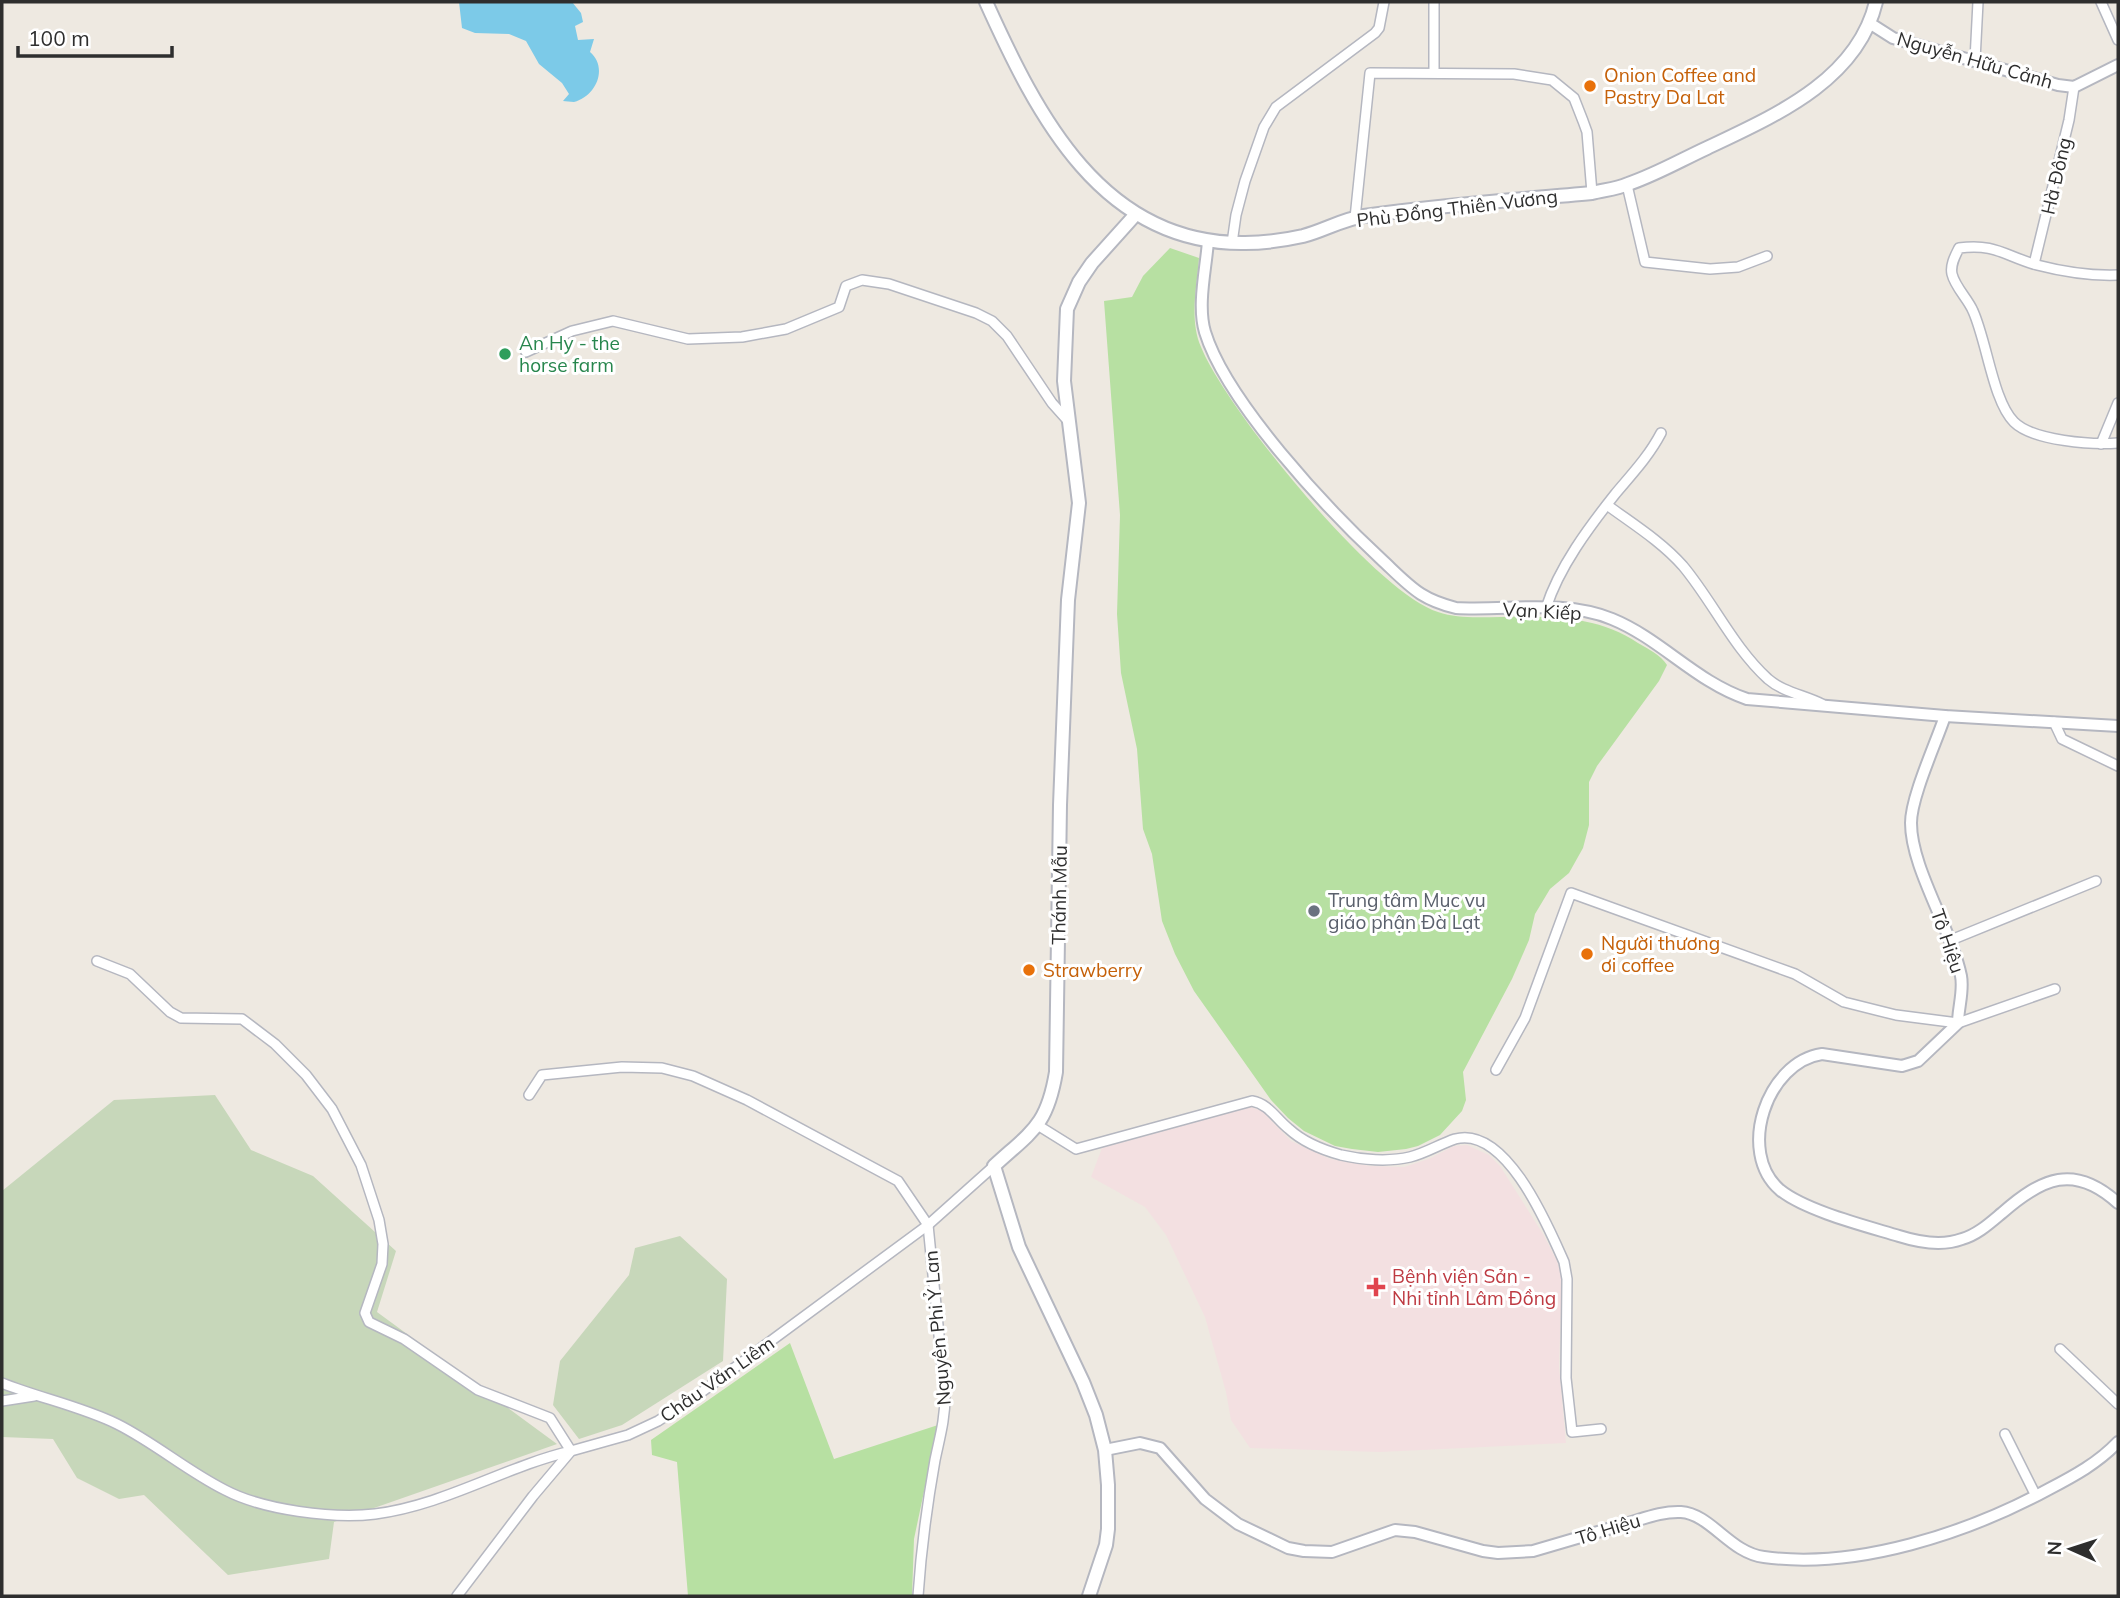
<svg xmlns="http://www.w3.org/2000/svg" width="2120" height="1598" font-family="Mulish,sans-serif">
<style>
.medical{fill:#f3e0e1}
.green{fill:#b7e0a2}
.cemetery{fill:#c7d7ba}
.water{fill:#7ccae8}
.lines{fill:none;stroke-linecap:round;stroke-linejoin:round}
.minor-casing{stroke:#b5b7c0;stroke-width:12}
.tertiary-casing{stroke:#b5b7c0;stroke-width:14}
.secondary-casing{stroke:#b5b7c0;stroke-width:16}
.minor{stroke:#fff;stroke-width:9}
.tertiary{stroke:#fff;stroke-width:10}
.secondary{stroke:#fff;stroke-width:12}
.food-dot{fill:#e8710a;stroke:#fff;stroke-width:2.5}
.leisure-dot{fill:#2e9e5b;stroke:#fff;stroke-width:2.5}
.worship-dot{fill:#6b7280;stroke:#fff;stroke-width:2.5}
.health-dot{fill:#e0444e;stroke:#fff;stroke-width:2.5}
.labels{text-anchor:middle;stroke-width:6;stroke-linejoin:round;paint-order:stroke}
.street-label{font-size:19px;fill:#2e2e2e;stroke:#fff}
.food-label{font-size:19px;fill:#c56008;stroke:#fff;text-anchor:start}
.leisure-label{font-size:19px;fill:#27864d;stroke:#fff;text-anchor:start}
.worship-label{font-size:19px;fill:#5b616d;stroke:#fff;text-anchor:start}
.health-label{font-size:19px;fill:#be3a42;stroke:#fff;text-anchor:start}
</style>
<rect width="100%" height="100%" fill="#eee9e1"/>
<polygon class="medical" points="1251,1107 1262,1111 1291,1141 1330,1159 1370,1166 1404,1167 1431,1158 1454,1146 1467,1145 1489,1155 1500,1166 1543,1234 1557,1261 1562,1279 1559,1366 1566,1443 1380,1452 1250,1448 1231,1420 1226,1392 1205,1317 1166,1235 1145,1207 1091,1177 1102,1148"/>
<g class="green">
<path d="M1170 248 1199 258C1197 287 1189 319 1201 347 1226 409 1376 593 1438 612 1458 619 1480 617 1501 617 1548 616 1598 615 1638 643 1648 649 1661 655 1667 665L1659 681 1597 766 1589 782V825L1583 848 1569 873 1550 889 1535 914 1529 940 1512 979 1463 1072 1466 1100 1462 1111 1440 1135 1418 1146 1406 1149 1378 1152 1352 1149 1335 1146 1304 1131 1288 1118 1271 1100 1194 991 1175 954 1162 921 1152 854 1143 829 1137 749 1121 673 1117 614 1120 515 1104 301 1132 297 1143 276Z"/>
<polygon points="790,1343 834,1459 938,1425 914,1539 912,1596 688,1596 677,1462 652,1455 651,1440"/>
</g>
<g class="cemetery">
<polygon points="215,1095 251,1150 313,1176 396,1251 377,1312 557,1444 334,1522 329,1559 228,1575 144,1495 119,1499 77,1478 53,1439 2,1437 2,1191 114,1100"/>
<polygon points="680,1236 727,1279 723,1361 622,1425 579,1439 553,1405 560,1361 629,1275 635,1248"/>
</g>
<path class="water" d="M459 2H572L581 13 583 22 575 26 578 40 594 39 590 52C608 67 597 96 574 102 570 102 566 101 563 101L569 94 562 83 539 64 526 41 509 34 475 33 462 28Z"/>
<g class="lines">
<g class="minor-casing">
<g id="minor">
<polyline points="1434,2 1434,72"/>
<polyline points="2101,2 2118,40"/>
<polyline points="1975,60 1978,2"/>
<polyline points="1627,185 1645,262 1710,269 1738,267 1767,256"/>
<polyline points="1355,218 1370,73 1514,74 1552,80 1574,98 1583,121 1587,132 1592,193"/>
<polyline points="1232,243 1236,215 1245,181 1264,127 1276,107 1375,33 1379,28 1384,2"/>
<polyline points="2034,264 2069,120 2074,87"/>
<path d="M2118 275C2091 276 2064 272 2037 265 2005 256 1995 243 1959 248 1955 256 1950 265 1952 274 1955 287 1968 299 1973 311 1987 342 1993 401 2014 422 2033 441 2093 445 2118 443"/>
<polyline points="526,352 572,331 613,321 688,339 742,337 786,329 839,307 846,286 862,280 889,284 976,313 992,321 1007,336 1052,403 1069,422"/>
<polyline points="2101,444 2118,403"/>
<path d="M1607 505C1633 524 1662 542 1683 566 1713 602 1733 647 1768 679 1783 692 1804 695 1822 704"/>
<path d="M1546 608C1559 567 1589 527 1616 493 1632 474 1649 456 1661 433"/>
<polyline points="2054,722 2062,739 2118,766"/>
<polyline points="1951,940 2096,881"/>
<polyline points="1496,1070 1525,1018 1571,893 1795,974 1844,1002 1896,1015 1958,1023 2055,989"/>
<path d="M529 1095 542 1075 622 1067 662 1068 693 1076 747 1100 898 1181 928 1225 945 1395C945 1420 940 1436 935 1460 927 1505 921 1551 918 1596"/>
<path d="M1039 1126 1076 1149 1252 1101C1269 1104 1276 1119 1289 1129 1303 1142 1323 1150 1341 1155 1362 1160 1389 1162 1410 1157 1426 1153 1440 1144 1455 1139 1506 1125 1548 1226 1564 1262L1567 1279 1566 1378 1572 1432 1601 1429"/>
<polyline points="2060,1349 2118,1404"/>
<path d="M2 1383C39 1398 80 1406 117 1424 155 1443 187 1471 225 1490 263 1510 333 1519 375 1514 445 1505 504 1467 571 1451L550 1418 478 1390 404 1339 369 1322 365 1313 382 1264 383 1244 379 1220 361 1165 332 1109 306 1075 275 1044 242 1019 181 1018 170 1012 130 974 97 961"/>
<polyline points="2,1401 34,1396"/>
<polyline points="2005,1434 2036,1496"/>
<polyline points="457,1596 533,1496 571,1451 628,1435 658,1421 699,1394 928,1225 994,1166"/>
</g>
</g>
<g class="tertiary-casing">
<g id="tertiary">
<polyline points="1871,24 1893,38 2058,85 2074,87 2118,65"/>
<path d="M1208 241C1206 269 1197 305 1205 332 1226 401 1327 509 1381 559 1394 571 1407 585 1421 594 1432 601 1444 605 1456 608 1507 611 1563 599 1612 619 1661 639 1696 682 1747 699L1945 716 2118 726"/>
<path d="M1945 716C1936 743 1911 797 1911 823 1911 868 1951 928 1961 976 1964 991 1958 1008 1958 1023L1918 1061 1902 1066 1822 1054C1767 1062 1736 1152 1780 1190 1806 1211 1866 1226 1899 1236 1918 1242 1943 1246 1962 1239 1977 1235 1990 1223 2002 1213 2042 1178 2074 1163 2118 1203"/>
<path d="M1105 1450 1140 1443 1160 1448 1205 1499 1238 1524 1288 1548 1304 1551 1332 1552 1395 1530 1415 1532 1483 1551 1498 1553 1533 1551C1564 1542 1594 1533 1625 1524 1643 1519 1662 1511 1681 1512 1711 1514 1730 1553 1764 1557 1856 1570 1968 1533 2049 1489 2074 1476 2098 1463 2118 1442"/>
</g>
</g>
<g class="secondary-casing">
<g id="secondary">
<path d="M986 2C1037 115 1102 245 1245 243 1264 243 1285 240 1303 236 1323 231 1343 219 1364 216 1439 205 1516 200 1592 193 1604 190 1617 189 1628 184 1655 175 1681 160 1707 148 1774 116 1857 81 1876 2"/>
<path d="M1089 1596 1106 1545 1108 1529V1485L1105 1450 1096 1415 1083 1382 1019 1247 994 1166C1032 1131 1047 1126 1056 1072L1060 805 1068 600 1079 503 1064 381 1067 309 1079 282 1092 263 1136 214"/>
</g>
</g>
<use href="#minor" class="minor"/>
<use href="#tertiary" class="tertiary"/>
<use href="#secondary" class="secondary"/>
</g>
<g class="food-dot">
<circle cx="1590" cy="86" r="7"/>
<circle cx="1587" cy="954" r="7"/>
<circle cx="1029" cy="970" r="7"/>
</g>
<circle class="leisure-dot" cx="505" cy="354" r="7"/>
<circle class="worship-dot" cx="1314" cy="911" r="7"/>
<path class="health-dot" d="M1372.5 1276.5h7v7h7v7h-7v7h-7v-7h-7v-7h7z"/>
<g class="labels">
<g class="street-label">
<text transform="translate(1975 60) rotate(16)" y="7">Nguyễn Hữu Cảnh</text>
<text transform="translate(2056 176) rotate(-77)" y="7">Hà Đông</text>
<text transform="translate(1457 208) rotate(-7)" y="7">Phù Đổng Thiên Vương</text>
<text transform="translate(1542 611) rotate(3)" y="7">Vạn Kiếp</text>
<text transform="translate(1059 895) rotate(-89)" y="7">Thánh Mẫu</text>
<text transform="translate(1948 941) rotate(71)" y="7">Tô Hiệu</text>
<text transform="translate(937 1328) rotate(-95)" y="7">Nguyên Phi Ỷ Lan</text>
<text transform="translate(717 1379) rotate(-35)" y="7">Châu Văn Liêm</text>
<text transform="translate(1608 1529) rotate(-17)" y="7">Tô Hiệu</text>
</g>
<g class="food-label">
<text x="1604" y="82">Onion Coffee and<tspan x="1604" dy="22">Pastry Da Lat</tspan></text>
<text x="1601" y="950">Người thương<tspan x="1601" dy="22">ơi coffee</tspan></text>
<text x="1043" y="977">Strawberry</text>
</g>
<g class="leisure-label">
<text x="519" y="350">An Hy - the<tspan x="519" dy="22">horse farm</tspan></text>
</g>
<g class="worship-label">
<text x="1328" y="907">Trung tâm Mục vụ<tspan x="1328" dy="22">giáo phận Đà Lạt</tspan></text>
</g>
<g class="health-label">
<text x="1392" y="1283">Bệnh viện Sản -<tspan x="1392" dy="22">Nhi tỉnh Lâm Đồng</tspan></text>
</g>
</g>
<rect width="2120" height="1598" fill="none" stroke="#2e2e2e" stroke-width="7"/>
<g transform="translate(2071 1549) rotate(273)" stroke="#ffffff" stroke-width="5" paint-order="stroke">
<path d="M0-5L12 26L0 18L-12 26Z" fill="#2e2e2e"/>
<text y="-10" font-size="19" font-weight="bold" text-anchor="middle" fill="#2e2e2e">N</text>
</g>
<path d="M18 46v10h154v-10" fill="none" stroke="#2e2e2e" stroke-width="3.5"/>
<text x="28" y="46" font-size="21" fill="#2e2e2e" stroke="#ffffff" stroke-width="5" paint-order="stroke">100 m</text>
</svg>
